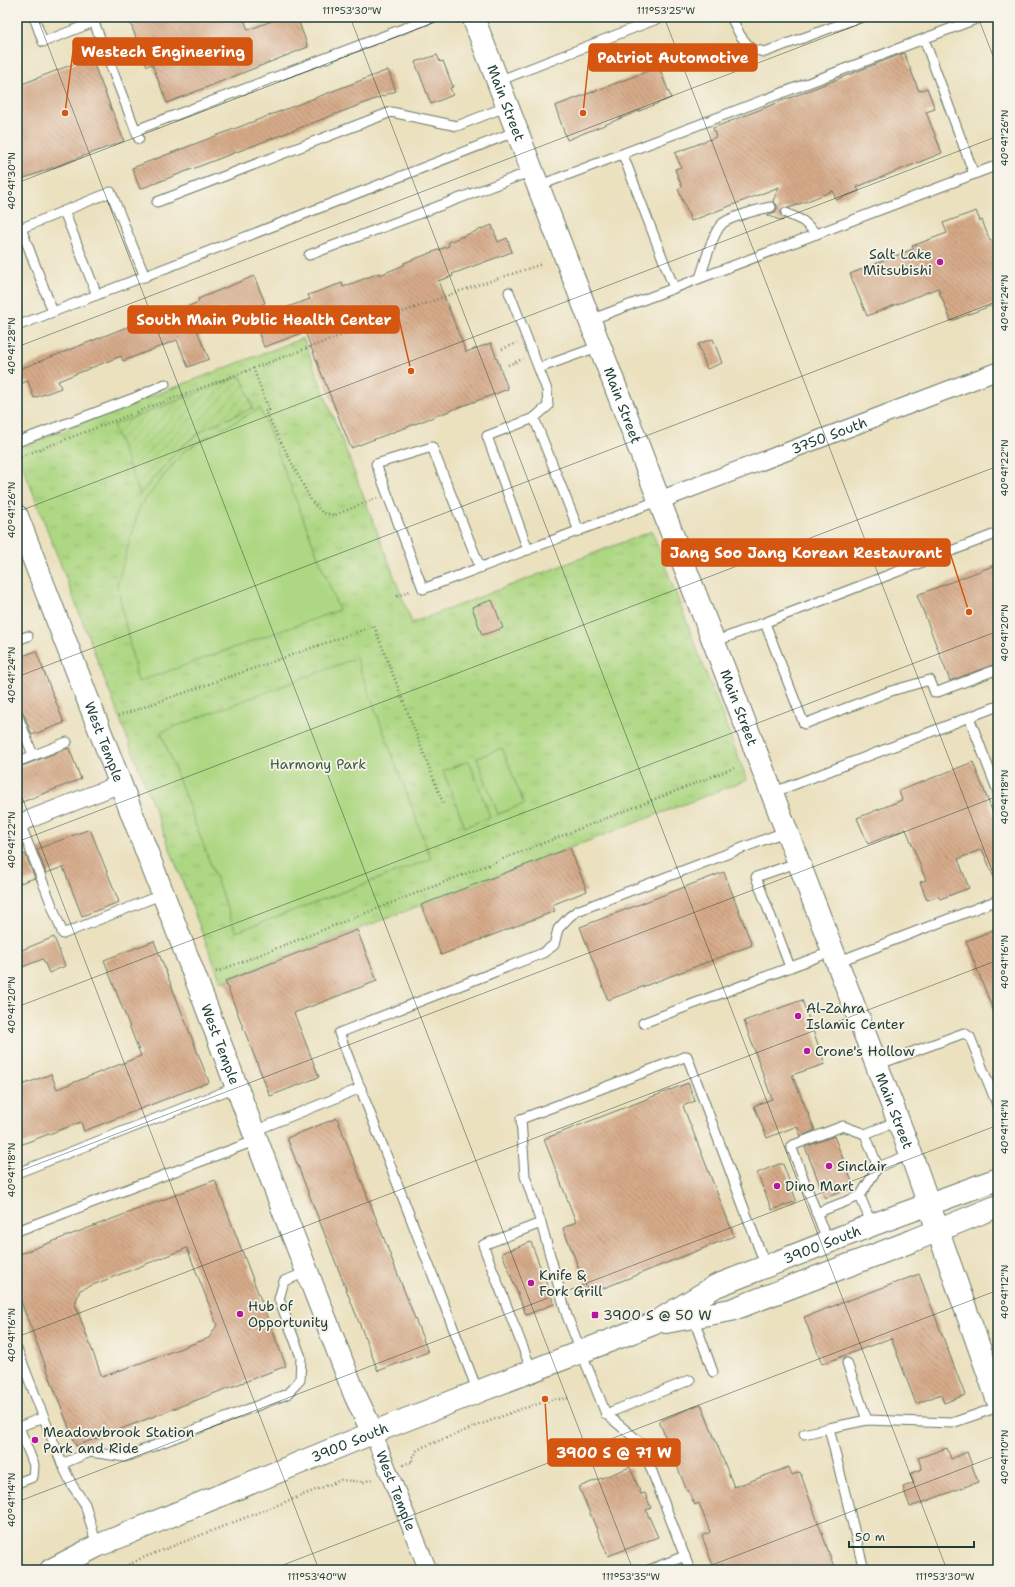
<svg xmlns="http://www.w3.org/2000/svg" width="1015" height="1587" font-family="'Shantell Sans',sans-serif">
<style>
.grass{fill:url(#grass-tufts);stroke:#668a5b}
.garden{fill:url(#garden-furrows);stroke:#668a5b}
.pitch{fill:#add782;stroke:#668a5b}
.building{fill:url(#building-back-hatch);fill-rule:evenodd}
.lines{fill:none;stroke-linecap:round;stroke-linejoin:round}
.service-casing{stroke:#667665;stroke-width:11}
.minor-casing{stroke:#667665;stroke-width:19}
.tertiary-casing{stroke:#667665;stroke-width:24}
.secondary-casing{stroke:#667665;stroke-width:24}
.path{stroke:#667665;stroke-width:2.5;stroke-dasharray:1 3;stroke-linecap:butt}
.service{stroke:#fff;stroke-width:9}
.minor{stroke:#fff;stroke-width:17}
.tertiary{stroke:#fff;stroke-width:22}
.secondary{stroke:#fff;stroke-width:22}
.ticks{fill:none;stroke:#1f3d34;stroke-width:1;stroke-opacity:0.45}
.poi-dot{fill:#b5179e;stroke:#f7f3e8;stroke-width:1.5}
.labels{text-anchor:middle;stroke-width:3.5;stroke-linejoin:round;paint-order:stroke}
.street-label{font-size:14px;fill:#1f3d34;stroke:#f7f3e8}
.poi-label{font-size:14px;fill:#1f3d34;stroke:#f7f3e8;text-anchor:start}
.park-label{font-size:14px;fill:#3b5c44;stroke:#f7f3e8}
.leader{fill:none;stroke:#d45610;stroke-width:1.5}
.callout-dot{fill:#d45610;stroke:#f7f3e8;stroke-width:1.5}
.callout{fill:#d45610;stroke:#d45610;stroke-width:1.5}
.callout-label{font-size:15px;text-anchor:middle;font-weight:bold;fill:#fff}
.neatline{fill:none;stroke:#1f3d34;stroke-width:1.5}
.ticks-label{font-size:10px;text-anchor:middle;fill:#1f3d34}
</style>
<defs>
<pattern id="grass-tufts" width="24" height="20" patternUnits="userSpaceOnUse"><rect width="24" height="20" fill="#add782"/><path d="M3 7l-1-3M5 7V3M7 7l1-3M15 17l-1-3M17 17v-4M19 17l1-3" fill="none" stroke="#94b971"/></pattern>
<pattern id="garden-furrows" width="10" height="10" patternUnits="userSpaceOnUse"><rect width="10" height="10" fill="#add782"/><path d="M-1 1l2-2M0 10L10 0M9 11l2-2" fill="none" stroke="#94b971"/></pattern>
<pattern id="building-back-hatch" width="6" height="6" patternUnits="userSpaceOnUse"><rect width="6" height="6" fill="#d6aa89"/><path d="M-1 5l2 2M0 0l6 6M5-1l2 2" fill="none" stroke="#ad8c71"/></pattern>
</defs>
<rect width="100%" height="100%" fill="#f7f3e8"/>
<filter id="ink" filterUnits="userSpaceOnUse"><feTurbulence type="fractalNoise" baseFrequency=".025" numOctaves="2"/><feDisplacementMap in="SourceGraphic" scale="8" xChannelSelector="R" yChannelSelector="G"/><feConvolveMatrix kernelMatrix="1 2 1 2 8 2 1 2 1" color-interpolation-filters="sRGB"/></filter>
<filter id="wash" filterUnits="userSpaceOnUse"><feTurbulence type="fractalNoise" baseFrequency=".012" numOctaves="4" result="noise"/><feDisplacementMap in="SourceGraphic" scale="16" xChannelSelector="R" yChannelSelector="G"/><feGaussianBlur stdDeviation="0.9" result="paint"/><feColorMatrix in="noise" values="0 0 0 0 0 0 0 0 0 0 0 0 0 0 0 0 0 1.4 0 .05"/><feComposite in="paint" operator="in"/></filter>
<g filter="url(#wash)">
<rect width="100%" height="100%" fill="#ebe1bf"/>
<polygon class="grass" points="303,338 412,623 652,531 747,780 221,982 17,451 17,448"/>
<polygon class="garden" points="241,376 253,408 208,427 181,447 140,494 113,425"/>
<g class="pitch">
<polygon points="260,408 339,610 138,682 117,585 140,506 185,450"/>
<polygon points="356,658 431,859 236,932 161,732"/>
<polygon points="502,748 524,804 498,814 477,758"/>
<polygon points="469,761 490,817 465,827 443,771"/>
</g>
<g id="blocks">
<g class="building">
<polygon points="128,17 243,17 248,30 282,17 297,17 308,47 167,103 152,64 147,66"/>
<polygon points="904,53 919,91 927,88 935,109 926,112 942,153 857,187 859,191 836,200 833,191 789,208 783,208 780,213 784,218 782,221 767,215 775,212 777,209 777,205 773,201 779,187 691,221 678,189 682,187 675,169 681,167 675,153 716,137 713,128"/>
<polygon points="437,55 440,62 443,61 453,87 450,88 453,95 431,104 415,62"/>
<polygon points="91,57 124,141 17,181 17,86"/>
<polygon points="659,67 671,98 567,140 555,106"/>
<polygon points="388,70 396,91 140,189 132,168"/>
<polygon points="976,211 980,221 982,220 990,241 998,238 998,303 951,321 938,288 867,316 850,274 913,249 912,246 947,233 943,223"/>
<polygon points="492,225 498,242 507,238 512,252 452,274 453,276 438,281 466,352 491,343 508,389 351,448 305,332 264,347 259,334 264,332 259,317 310,299 308,295 342,283 343,287 379,273 380,275 404,265 404,263 449,246 448,242"/>
<polygon points="254,276 265,303 227,318 223,309 193,321 209,359 188,367 177,340 123,361 121,356 58,381 61,388 34,398 28,381 17,385 17,370 64,352 157,315 158,318 199,302 198,299"/>
<polygon points="713,339 722,363 707,369 698,344"/>
<polygon points="998,564 998,663 950,681 917,595"/>
<polygon points="492,600 503,628 482,635 472,607"/>
<polygon points="36,651 64,723 32,735 23,712 17,708 17,658"/>
<polygon points="69,748 81,779 17,804 17,768"/>
<polygon points="973,762 998,826 998,887 982,849 958,859 969,888 940,899 938,896 927,900 920,882 926,880 906,829 868,844 857,818 902,800 899,791"/>
<polygon points="90,829 119,902 82,916 63,867 46,873 37,849"/>
<polygon points="570,848 587,891 552,905 555,911 441,955 421,905"/>
<polygon points="25,854 35,878 17,884 17,857"/>
<polygon points="724,872 752,945 608,1000 580,927"/>
<polygon points="998,928 998,1020 997,1020 966,941"/>
<polygon points="357,930 377,981 294,1013 319,1077 270,1096 225,981"/>
<polygon points="54,937 65,966 49,973 43,959 17,969 17,952"/>
<polygon points="154,941 209,1082 84,1131 81,1122 17,1146 17,1087 51,1074 57,1089 141,1056 104,960"/>
<polygon points="802,1000 825,1064 792,1075 815,1130 801,1136 797,1126 767,1138 754,1106 772,1099 744,1021"/>
<polygon points="688,1083 695,1101 683,1106 734,1236 589,1294 563,1228 576,1222 544,1139"/>
<polygon points="337,1118 428,1352 378,1371 287,1138"/>
<polygon points="834,1136 854,1187 825,1198 805,1147"/>
<polygon points="779,1164 783,1164 796,1200 794,1202 772,1210 757,1173"/>
<path d="M215 1180 286 1366 76 1446 17 1291V1255ZM187 1248 217 1325 209 1338 102 1377 75 1304 80 1290Z"/>
<polygon points="531,1242 554,1304 526,1315 502,1253"/>
<polygon points="919,1274 965,1395 944,1403 941,1394 916,1404 891,1338 822,1364 804,1317"/>
<polygon points="701,1404 734,1487 789,1467 792,1475 800,1472 835,1570 724,1570 722,1564 714,1568 702,1536 710,1532 699,1503 695,1505 688,1490 687,1491 659,1421"/>
<polygon points="947,1448 951,1459 967,1452 978,1482 910,1507 903,1487 914,1483 910,1474 922,1469 918,1458"/>
<polygon points="630,1467 641,1494 645,1493 651,1508 646,1510 658,1537 608,1556 579,1487"/>
</g>
</g>
</g>
<g filter="url(#ink)">
<use href="#blocks" fill-opacity="0" stroke="#667665" stroke-width="1"/>
<g class="lines">
<g class="service-casing">
<g id="service">
<polyline points="34,17 43,42 94,22"/>
<polyline points="92,17 139,139"/>
<polyline points="731,17 740,35 751,49 765,52 860,17"/>
<polyline points="924,39 974,174"/>
<polyline points="498,81 662,17"/>
<polyline points="136,130 434,17"/>
<polyline points="623,155 674,288"/>
<polyline points="538,186 981,17"/>
<polyline points="157,202 391,112 457,126 508,106"/>
<polyline points="64,211 97,295"/>
<polyline points="786,213 803,221 817,234"/>
<polyline points="21,228 53,312"/>
<polyline points="17,230 111,192 145,277"/>
<polyline points="309,255 532,171"/>
<path d="M700 278C705 264 712 232 723 223 731 217 760 209 771 207"/>
<polyline points="509,292 547,390 548,406 534,418 579,531"/>
<polyline points="590,320 998,165"/>
<polyline points="17,326 517,131"/>
<polyline points="539,368 600,346"/>
<polyline points="17,442 134,398 165,384"/>
<polyline points="528,550 487,436 534,418"/>
<polyline points="480,567 432,447 376,464 423,589 660,500"/>
<polyline points="765,623 804,724 891,691 930,680 935,693 998,669"/>
<polyline points="17,640 28,636"/>
<polyline points="714,642 998,533"/>
<polyline points="17,714 33,755"/>
<polyline points="969,717 998,792"/>
<polyline points="17,762 67,742"/>
<polyline points="772,793 998,706"/>
<polyline points="20,823 63,934 163,894"/>
<polyline points="837,962 998,900"/>
<polyline points="790,967 756,877 799,862"/>
<polyline points="643,1023 833,951"/>
<polyline points="877,1065 964,1033 970,1037 998,1107"/>
<polyline points="254,1131 361,1088"/>
<polyline points="865,1134 878,1167"/>
<polyline points="17,1173 236,1087"/>
<polyline points="816,1213 860,1196"/>
<polyline points="541,1223 567,1316 606,1414 641,1443 690,1570"/>
<polyline points="872,1225 860,1196 878,1167 911,1154"/>
<polyline points="17,1231 257,1140"/>
<polyline points="828,1243 791,1146 843,1126 865,1134 898,1121"/>
<polyline points="693,1317 713,1372"/>
<polyline points="17,1349 62,1464 72,1485 85,1504 97,1546"/>
<polyline points="847,1363 867,1420"/>
<polyline points="532,1371 483,1245 541,1223 525,1176 521,1119 687,1056 766,1267"/>
<polyline points="478,1392 339,1033 543,953 554,945 558,929 569,917 577,911 787,831"/>
<polyline points="606,1414 690,1380"/>
<polyline points="804,1434 829,1428"/>
<polyline points="62,1464 90,1452 125,1457 287,1394 300,1380 301,1357 279,1299 284,1281 307,1272"/>
<polyline points="17,1483 33,1477 34,1465 19,1427 44,1417"/>
<polyline points="649,1570 685,1556"/>
<polyline points="864,1570 829,1428 867,1420 952,1423 998,1407"/>
</g>
</g>
<g class="minor-casing">
<g id="minor">
<path id="s1" d="M660 500 998 371"/>
<polyline points="17,824 120,784"/>
<path id="s2" d="M373 1433 428 1570"/>
</g>
</g>
<g class="tertiary-casing">
<g id="tertiary">
<path id="s3" d="M473 17 911 1154 998 1401"/>
<path id="s4" d="M17 516 197 982 285 1215 355 1395 373 1433"/>
</g>
</g>
<g class="secondary-casing">
<g id="secondary">
<polyline points="666,1322 731,1310 912,1241 998,1206"/>
<path id="s5" d="M51 1570 97 1546 392 1425 653 1324 716 1286 872 1225 998 1179"/>
</g>
</g>
<g class="path">
<polyline points="502,349 517,343"/>
<polyline points="508,365 523,359"/>
<polyline points="253,368 269,410 265,411 312,502 323,513 335,515 377,498"/>
<polyline points="137,412 454,293 542,264"/>
<polyline points="17,458 132,414"/>
<polyline points="17,584 20,582"/>
<polyline points="397,596 410,591"/>
<polyline points="118,716 374,626 443,803 445,802"/>
<polyline points="216,972 734,768"/>
<polyline points="403,1465 410,1462 412,1463 412,1457 415,1455 416,1451 423,1447 518,1410 551,1400 570,1398"/>
<polyline points="118,1570 140,1559 341,1480 351,1481 360,1481 362,1483 374,1478"/>
</g>
<use href="#service" class="service"/>
<use href="#minor" class="minor"/>
<use href="#tertiary" class="tertiary"/>
<use href="#secondary" class="secondary"/>
</g>
</g>
<path class="ticks" d="M37 17 633 1570M350 17 947 1570M664 17 998 886M978 17 998 69M17 18 19 17M17 183 448 17M17 347 878 17M17 512 998 136M17 677 998 301M17 784 319 1570M17 842 998 466M17 1007 998 631M17 1172 998 796M17 1337 998 960M17 1502 998 1125M270 1570 998 1290M699 1570 998 1455"/>
<g class="poi-dot">
<circle cx="940" cy="262" r="4"/>
<circle cx="798" cy="1016" r="4"/>
<circle cx="807" cy="1051" r="4"/>
<circle cx="829" cy="1166" r="4"/>
<circle cx="777" cy="1186" r="4"/>
<circle cx="531" cy="1283" r="4"/>
<circle cx="240" cy="1314" r="4"/>
<rect x="591" y="1311" width="8" height="8" rx="2"/>
<circle cx="35" cy="1440" r="4"/>
</g>
<g class="labels">
<g class="street-label">
<text dy="5" stroke="none"><textPath href="#s3" startOffset="92">Main Street</textPath></text>
<text dy="5" stroke="none"><textPath href="#s3" startOffset="416">Main Street</textPath></text>
<text dy="5" stroke="none"><textPath href="#s1" startOffset="181">3750 South</textPath></text>
<text dy="5" stroke="none"><textPath href="#s3" startOffset="740">Main Street</textPath></text>
<text dy="5" stroke="none"><textPath href="#s4" startOffset="242">West Temple</textPath></text>
<text dy="5" stroke="none"><textPath href="#s4" startOffset="566">West Temple</textPath></text>
<text dy="5" stroke="none"><textPath href="#s3" startOffset="1172">Main Street</textPath></text>
<text dy="5" stroke="none"><textPath href="#s5" startOffset="838">3900 South</textPath></text>
<text dy="5" stroke="none"><textPath href="#s5" startOffset="325">3900 South</textPath></text>
<text dy="5" stroke="none"><textPath href="#s2" startOffset="62">West Temple</textPath></text>
</g>
<g class="poi-label">
<text x="932" y="259" text-anchor="end">Salt Lake<tspan x="932" dy="16">Mitsubishi</tspan></text>
<text x="806" y="1013">Al-Zahra<tspan x="806" dy="16">Islamic Center</tspan></text>
<text x="815" y="1056">Crone's Hollow</text>
<text x="837" y="1171">Sinclair</text>
<text x="785" y="1191">Dino Mart</text>
<text x="539" y="1280">Knife &amp;<tspan x="539" dy="16">Fork Grill</tspan></text>
<text x="248" y="1311">Hub of<tspan x="248" dy="16">Opportunity</tspan></text>
<text x="603" y="1320">3900 S @ 50 W</text>
<text x="43" y="1437">Meadowbrook Station<tspan x="43" dy="16">Park and Ride</tspan></text>
</g>
<g class="park-label">
<text x="318" y="769">Harmony Park</text>
</g>
</g>
<path class="leader" d="M65 113L73 51M583 113L589 57M411 371L399 319M969 612L950 553M545 1399L548 1452"/>
<g class="callout-dot">
<circle cx="65" cy="113" r="4"/>
<circle cx="583" cy="113" r="4"/>
<circle cx="411" cy="371" r="4"/>
<circle cx="969" cy="612" r="4"/>
<circle cx="545" cy="1399" r="4"/>
</g>
<g class="callout">
<rect x="73" y="38" width="179" height="27" rx="4"/>
<rect x="589" y="44" width="168" height="27" rx="4"/>
<rect x="128" y="306" width="271" height="27" rx="4"/>
<rect x="662" y="539" width="288" height="27" rx="4"/>
<rect x="548" y="1439" width="132" height="27" rx="4"/>
</g>
<g class="callout-label">
<text x="163" y="57">Westech Engineering</text>
<text x="673" y="63">Patriot Automotive</text>
<text x="264" y="325">South Main Public Health Center</text>
<text x="806" y="558">Jang Soo Jang Korean Restaurant</text>
<text x="614" y="1458">3900 S @ 71 W</text>
</g>
<rect width="1015" height="1587" fill="none" stroke="#f7f3e8" stroke-width="44"/>
<path d="M849 1541v6h125v-6" fill="none" stroke="#1f3d34" stroke-width="2"/>
<text x="855" y="1541" font-size="12" fill="#1f3d34" stroke="#f7f3e8" stroke-width="3" paint-order="stroke">50 m</text>
<rect x="22" y="22" width="971" height="1543" class="neatline"/>
<g class="ticks-label">
<text x="352" y="14">111°53'30"W</text>
<text x="666" y="14">111°53'25"W</text>
<text transform="translate(1004 138) rotate(-90)" y="4">40°41'26"N</text>
<text transform="translate(11 181) rotate(-90)" y="4">40°41'30"N</text>
<text transform="translate(1004 303) rotate(-90)" y="4">40°41'24"N</text>
<text transform="translate(11 346) rotate(-90)" y="4">40°41'28"N</text>
<text transform="translate(1004 468) rotate(-90)" y="4">40°41'22"N</text>
<text transform="translate(11 510) rotate(-90)" y="4">40°41'26"N</text>
<text transform="translate(1004 633) rotate(-90)" y="4">40°41'20"N</text>
<text transform="translate(11 675) rotate(-90)" y="4">40°41'24"N</text>
<text transform="translate(1004 797) rotate(-90)" y="4">40°41'18"N</text>
<text transform="translate(11 840) rotate(-90)" y="4">40°41'22"N</text>
<text transform="translate(1004 962) rotate(-90)" y="4">40°41'16"N</text>
<text transform="translate(11 1005) rotate(-90)" y="4">40°41'20"N</text>
<text transform="translate(1004 1127) rotate(-90)" y="4">40°41'14"N</text>
<text transform="translate(11 1170) rotate(-90)" y="4">40°41'18"N</text>
<text transform="translate(1004 1292) rotate(-90)" y="4">40°41'12"N</text>
<text transform="translate(11 1335) rotate(-90)" y="4">40°41'16"N</text>
<text transform="translate(1004 1457) rotate(-90)" y="4">40°41'10"N</text>
<text transform="translate(11 1500) rotate(-90)" y="4">40°41'14"N</text>
<text x="317" y="1580">111°53'40"W</text>
<text x="631" y="1580">111°53'35"W</text>
<text x="945" y="1580">111°53'30"W</text>
</g>
</svg>
